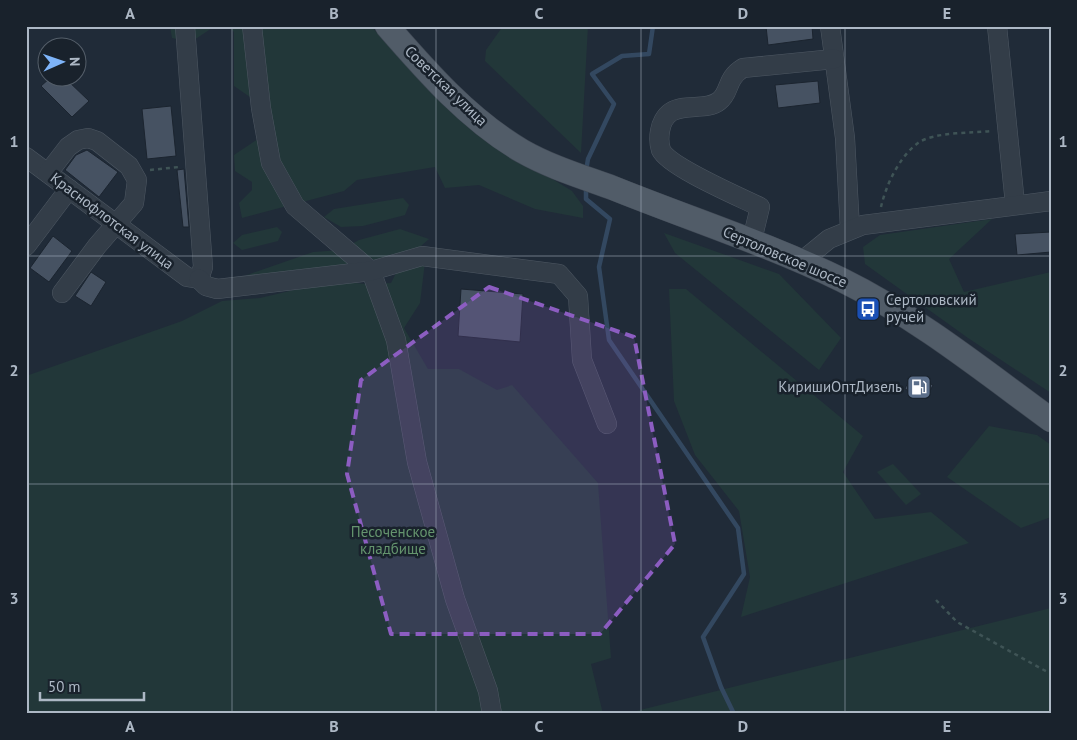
<svg xmlns="http://www.w3.org/2000/svg" width="1077" height="740" font-family="'PT Sans',sans-serif">
<style>
.green{fill:#223739}
.lines{fill:none;stroke-linecap:round;stroke-linejoin:round}
.stream{stroke:#334860;stroke-width:4.5}
.building{fill:#465262;stroke:#1b242f}
.minor-casing{stroke:#4e5863;stroke-width:20}
.major-casing{stroke:#3d4652;stroke-width:25}
.path{stroke:#3f5456;stroke-width:2.5;stroke-dasharray:4 4;stroke-linecap:butt}
.minor{stroke:#333d48;stroke-width:19}
.major{stroke:#515c68;stroke-width:24}
.marked{fill:#8c5dc1;fill-opacity:0.2;stroke:#8c5dc1;stroke-width:4;stroke-dasharray:10 6;stroke-linejoin:round}
.grid{fill:none;stroke:#adb8c5;stroke-width:1;stroke-opacity:0.55}
.labels{text-anchor:middle;stroke-width:5;stroke-linejoin:round;paint-order:stroke}
.street-label{font-size:15px;fill:#adb8c5;stroke:#19222c}
.poi-label{font-size:15px;fill:#adb8c5;stroke:#19222c;text-anchor:start}
.park-label{font-size:15px;fill:#65956e;stroke:#19222c}
.neatline{fill:none;stroke:#adb8c5;stroke-width:2}
.grid-label{font-size:16px;text-anchor:middle;font-weight:bold;fill:#adb8c5}
</style>
<rect width="100%" height="100%" fill="#202b38"/>
<g class="green">
<polygon points="170,26 215,26 191,42 172,38"/>
<polygon points="228,26 371,26 387,44 497,145 572,191 583,206 583,218 535,209 479,185 445,188 435,167 357,180 344,191 242,218 239,203 252,190 252,182 235,171 234,155 273,129 270,111 234,86 234,32"/>
<polygon points="503,26 588,26 581,153 485,61 486,50"/>
<polygon points="403,198 409,205 405,215 363,226 341,227 324,217 334,209"/>
<polygon points="992,219 949,259 964,292 1051,272 1051,393 968,338 865,264 863,247 880,235"/>
<polygon points="277,227 282,232 278,241 242,250 233,243 242,235"/>
<polygon points="400,229 429,239 413,253 393,254 374,260 352,273 248,283 247,275 313,252 341,250 359,240"/>
<polygon points="664,233 779,274 841,338 819,370 675,253"/>
<polygon points="425,262 420,303 404,328 428,369 459,369 497,390 512,385 598,483 611,658 591,664 603,714 26,714 26,376 182,321 222,301 260,298 332,281 366,284 391,283 401,263"/>
<polygon points="669,289 686,289 863,436 843,472 875,519 931,512 969,543 741,617 750,577 739,511 695,455 674,401"/>
<polygon points="989,426 1037,435 1051,445 1051,517 1021,528 947,477"/>
<polygon points="893,464 921,494 906,505 877,472"/>
<polygon points="1051,608 1051,714 624,714"/>
</g>
<g class="lines">
<g class="stream">
<polyline points="586,171 588,159 614,104 592,74 622,56 649,54 653,26"/>
<polyline points="586,187 586,199 610,219 599,267 609,340 738,528 744,574 703,637 721,687 734,714"/>
</g>
</g>
<g class="building">
<polygon points="766,26 812,26 813,39 768,45"/>
<polygon points="50,78 65,78 89,101 72,117 41,86"/>
<polygon points="818,81 820,103 778,108 775,85"/>
<polygon points="171,106 176,156 147,159 142,109"/>
<polygon points="87,150 118,172 99,197 65,170 76,155"/>
<polygon points="184,169 189,227 183,227 177,170"/>
<polygon points="1051,232 1051,252 1017,255 1015,234"/>
<polygon points="53,236 72,251 49,282 30,268"/>
<polygon points="91,272 106,282 91,306 75,296"/>
<polygon points="461,289 523,294 520,342 458,336"/>
<polygon points="911,375 933,385 926,399 905,389"/>
</g>
<g class="lines">
<g class="minor-casing">
<g id="minor">
<polyline points="185,26 203,267 199,279"/>
<polyline points="252,26 261,108 271,163 295,206 371,271 396,340 417,462 455,599 488,691 492,714"/>
<polyline points="830,26 845,138 850,229"/>
<polyline points="997,26 1015,204"/>
<polyline points="26,157 187,277 199,279"/>
<polyline points="48,173 68,147 78,140 88,138 97,141 129,166 137,180 134,203 97,246 62,293"/>
<path d="M752 240 760 207C740 197 669 167 661 150 659 144 659 137 660 131 661 124 665 116 671 112 685 103 707 111 719 101 731 92 725 79 743 68L834 59"/>
<polyline points="26,246 69,189"/>
<polyline points="802,261 829,239 863,225 1051,201"/>
<polyline points="199,279 206,286 217,289 371,271 422,256 559,274 578,296 582,360 607,424"/>
</g>
</g>
<g class="major-casing">
<path id="major" d="M387 26C427 72 469 120 522 151 550 167 583 177 613 188 690 219 768 244 842 280 917 317 984 371 1051 420"/>
</g>
<g class="path">
<polyline points="150,170 179,167"/>
<path d="M881 207C886 185 899 157 918 143 933 132 972 133 991 131"/>
<polyline points="936,600 957,622 1051,674"/>
</g>
<use href="#minor" class="minor"/>
<use href="#major" class="major"/>
</g>
<path class="marked" d="M489 287 634 337 675 544 600 634H391L347 474 361 380Z"/>
<path class="grid" d="M232 26V714M436 26V714M641 26V714M845 26V714M26 256H1051M26 484H1051"/>
<defs>
<g id="bus-square" transform="scale(1.25)"><rect x="-9" y="-9" width="18" height="18" rx="4" fill="#1a4fb4" stroke="#19222c"/><path d="M-5-6H5V4H4V6H2V4H-2V6H-4V4H-5ZM-3.5-4V0h7V-4ZM-3.5 1.2v1.5H-2V1.2ZM2 1.2v1.5H3.5V1.2Z" fill="#fff"/></g>
<g id="fuel-square" transform="scale(1.25)"><rect x="-9" y="-9" width="18" height="18" rx="4" fill="#5c6f8a" stroke="#19222c"/><path d="M-5.5-6h7V0h2V4h1.3V-2.5L3-4.5l.8-.8L6-3V5H2.5V1h-1V6h-7ZM-4.2-4.7v3.2H.2V-4.7Z" fill="#fff"/></g>
</defs>
<g fill-rule="evenodd">
<use href="#bus-square" x="868" y="309"/>
<use href="#fuel-square" x="919" y="387"/>
</g>
<g class="labels">
<g class="street-label">
<text transform="translate(446 86) rotate(44)" y="5">Советская улица</text>
<text transform="translate(112 221) rotate(37)" y="5">Краснофлотская улица</text>
<text transform="translate(785 257) rotate(23)" y="5">Сертоловское шоссе</text>
</g>
<g class="poi-label">
<text x="886" y="305">Сертоловский<tspan x="886" dy="17">ручей</tspan></text>
<text x="902" y="392" text-anchor="end">КиришиОптДизель</text>
</g>
<g class="park-label">
<text x="393" y="537">Песоченское<tspan x="393" dy="17">кладбище</tspan></text>
</g>
</g>
<rect width="1077" height="740" fill="none" stroke="#19222c" stroke-width="55"/>
<g transform="translate(62 62) rotate(88)"><circle r="24" fill="#19222c" stroke="#545e69"/>
<path d="M0-4L9 19L0 12L-9 19Z" fill="#7eb4f9"/>
<text y="-8" font-size="14" font-weight="bold" text-anchor="middle" fill="#adb8c5">N</text>
</g>
<path d="M40 692v8h104v-8" fill="none" stroke="#adb8c5" stroke-width="2.5"/>
<text x="48" y="692" font-size="15" fill="#adb8c5" stroke="#19222c" stroke-width="4" paint-order="stroke">50 m</text>
<rect x="28" y="28" width="1022" height="684" class="neatline"/>
<g class="grid-label">
<text x="130" y="19">A</text>
<text x="334" y="19">B</text>
<text x="539" y="19">C</text>
<text x="743" y="19">D</text>
<text x="947" y="19">E</text>
<text x="14" y="147">1</text>
<text x="1063" y="147">1</text>
<text x="14" y="376">2</text>
<text x="1063" y="376">2</text>
<text x="14" y="604">3</text>
<text x="1063" y="604">3</text>
<text x="130" y="732">A</text>
<text x="334" y="732">B</text>
<text x="539" y="732">C</text>
<text x="743" y="732">D</text>
<text x="947" y="732">E</text>
</g>
</svg>
